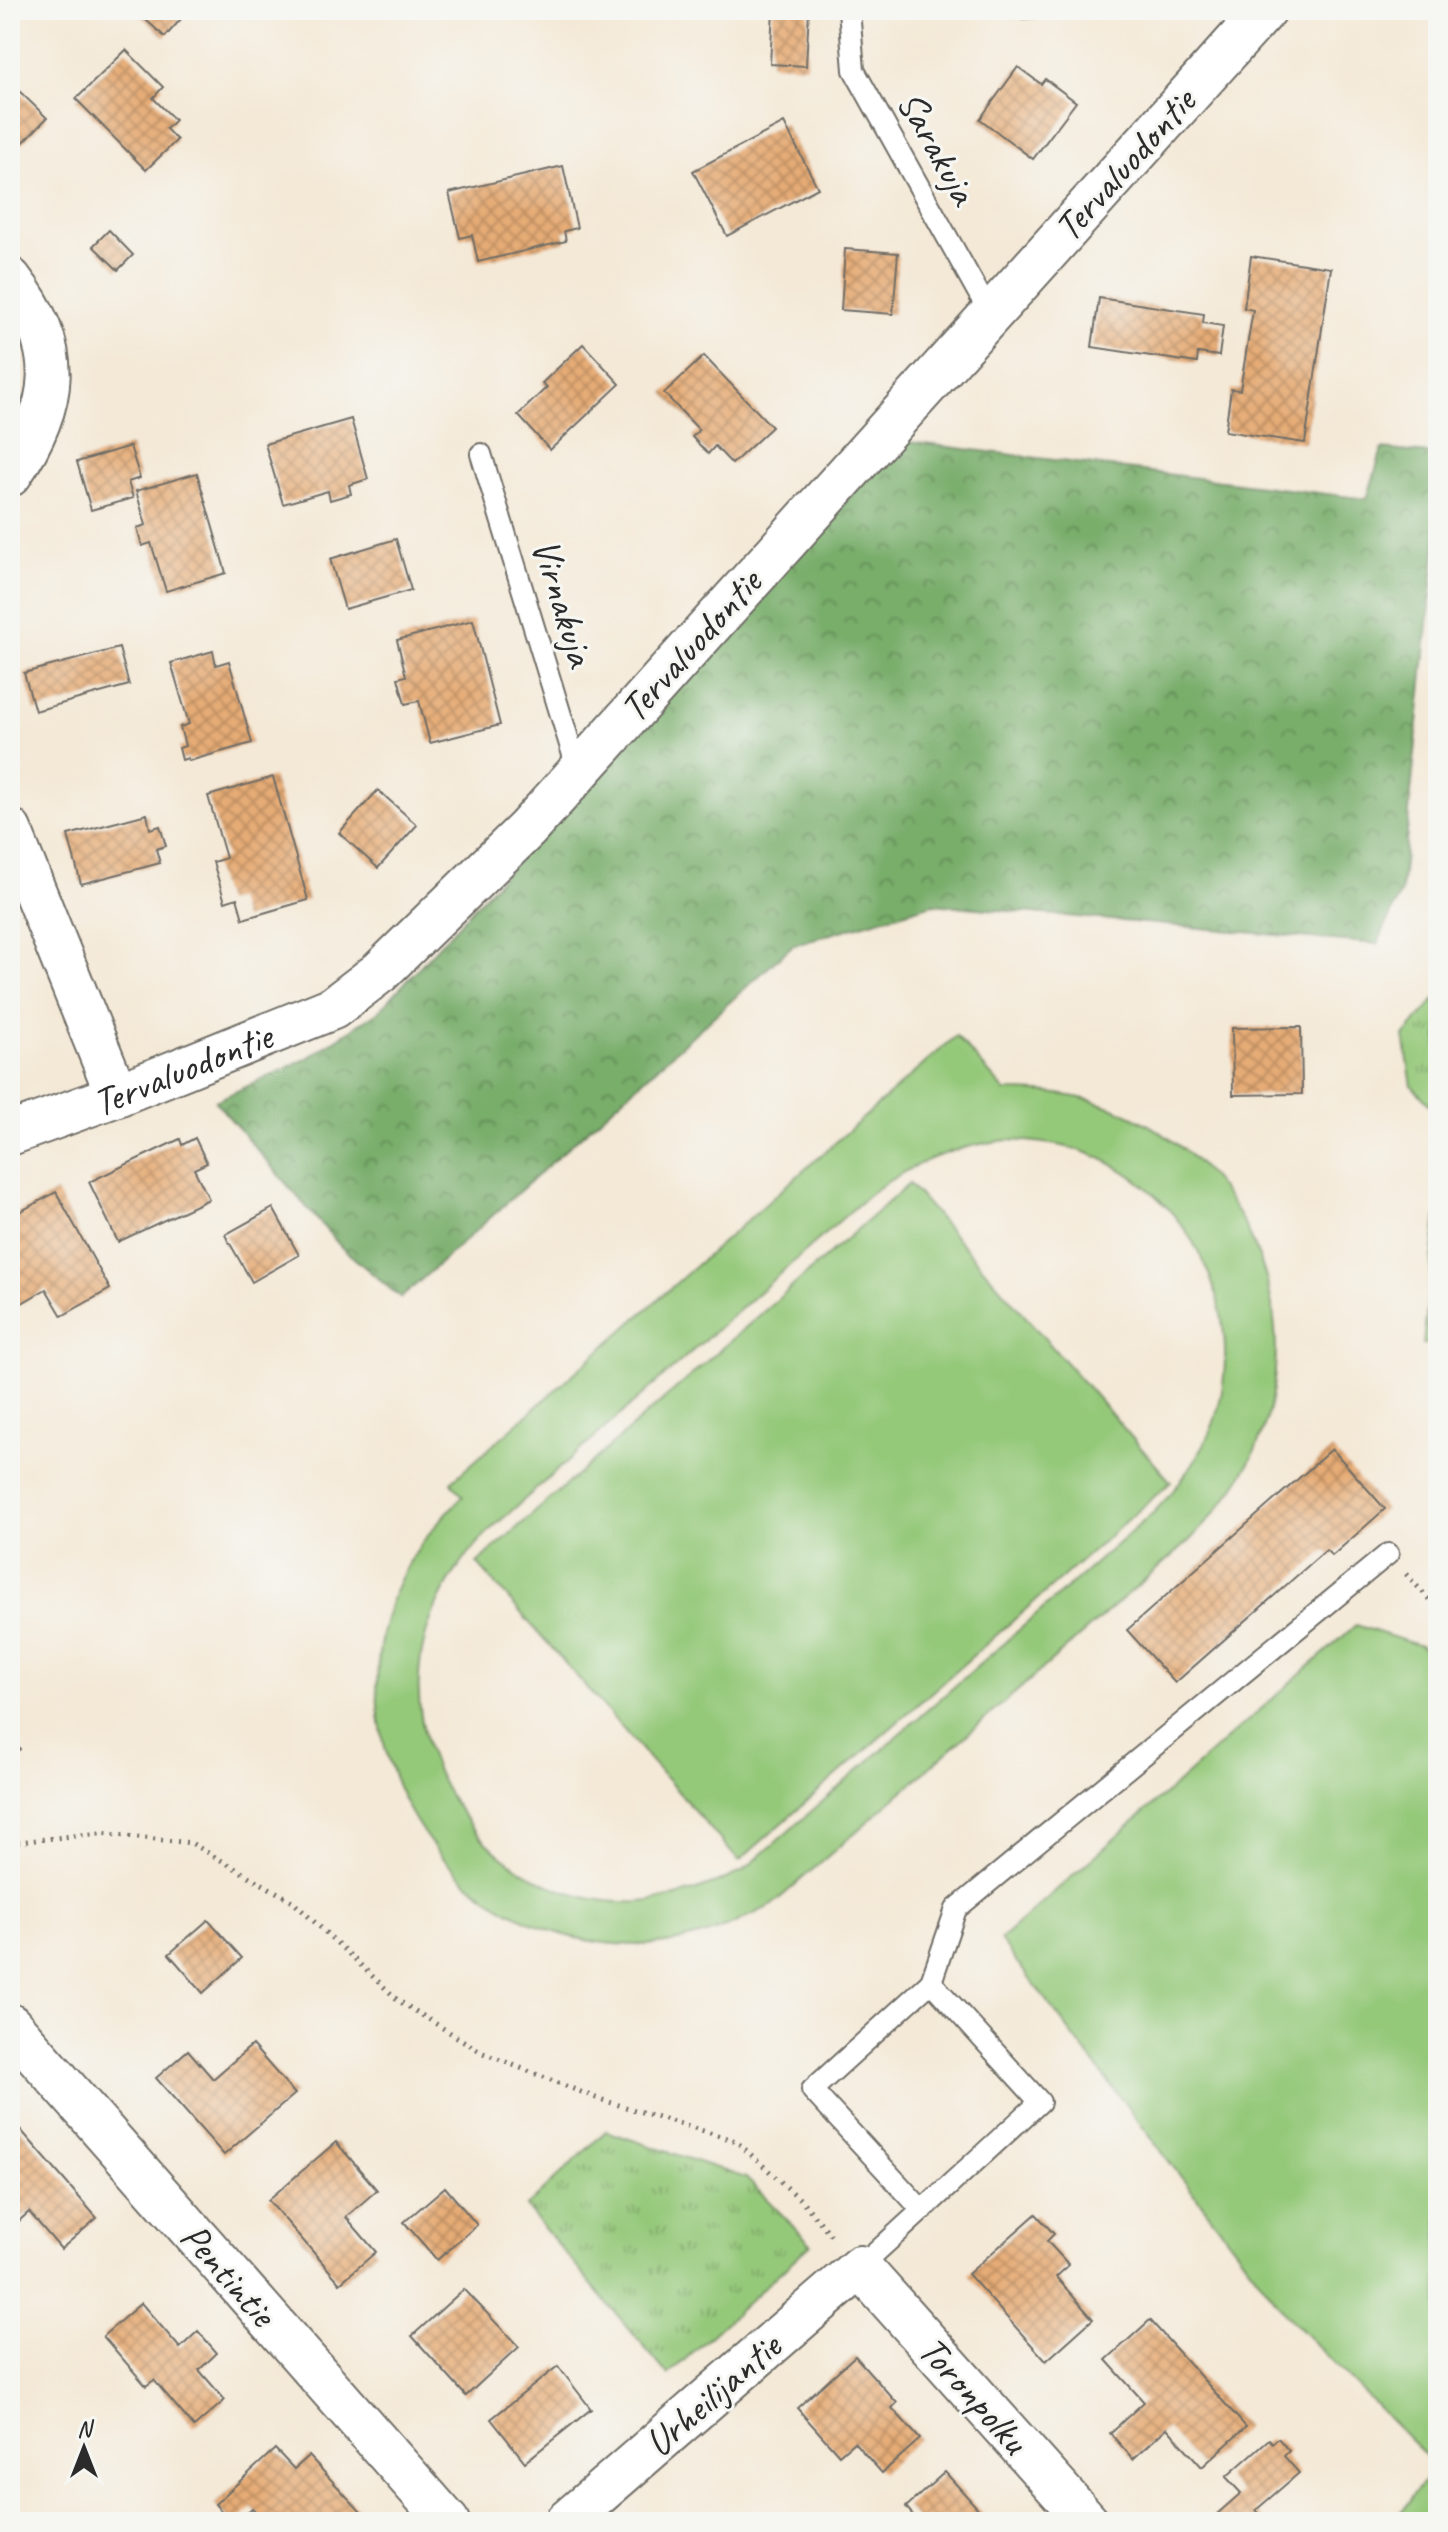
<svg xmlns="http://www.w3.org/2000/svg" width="1448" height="2532" font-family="Caveat,sans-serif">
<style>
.grass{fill:url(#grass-tufts);stroke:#607a52;stroke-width:2}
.forest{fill:url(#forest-crowns);stroke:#526c4a;stroke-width:2}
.pitch{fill:#95c97a;stroke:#607a52;stroke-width:2;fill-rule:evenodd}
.building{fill:url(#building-cross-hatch)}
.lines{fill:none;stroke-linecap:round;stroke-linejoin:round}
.service-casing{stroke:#716e67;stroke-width:24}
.minor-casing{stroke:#716e67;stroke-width:46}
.path{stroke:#716e67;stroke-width:5;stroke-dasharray:2 6;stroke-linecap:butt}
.service{stroke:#fff;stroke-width:20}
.minor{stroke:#fff;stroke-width:42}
.labels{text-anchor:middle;stroke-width:6;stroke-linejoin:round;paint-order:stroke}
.street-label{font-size:40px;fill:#2b2b2b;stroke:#f6f6f2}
</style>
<defs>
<pattern id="grass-tufts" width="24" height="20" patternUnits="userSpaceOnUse" patternTransform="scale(2)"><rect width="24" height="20" fill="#95c97a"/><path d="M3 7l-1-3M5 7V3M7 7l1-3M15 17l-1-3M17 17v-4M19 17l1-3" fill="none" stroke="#7aa364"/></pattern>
<pattern id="forest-crowns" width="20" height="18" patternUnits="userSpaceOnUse" patternTransform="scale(2)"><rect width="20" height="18" fill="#78ad6a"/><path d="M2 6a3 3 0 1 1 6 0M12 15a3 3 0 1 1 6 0" fill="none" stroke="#638d57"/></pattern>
<pattern id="building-cross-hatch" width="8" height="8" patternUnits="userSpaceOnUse" patternTransform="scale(2)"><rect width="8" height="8" fill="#e6ac76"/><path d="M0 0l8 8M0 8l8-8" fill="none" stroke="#bb8c61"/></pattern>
</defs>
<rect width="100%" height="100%" fill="#f6f6f2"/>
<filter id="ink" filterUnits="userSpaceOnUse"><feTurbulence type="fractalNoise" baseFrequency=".0125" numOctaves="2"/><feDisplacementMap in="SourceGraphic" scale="16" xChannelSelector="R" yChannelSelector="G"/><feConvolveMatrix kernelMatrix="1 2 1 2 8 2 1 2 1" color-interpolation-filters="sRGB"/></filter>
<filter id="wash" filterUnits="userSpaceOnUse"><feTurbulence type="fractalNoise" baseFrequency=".006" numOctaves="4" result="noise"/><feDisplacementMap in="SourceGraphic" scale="32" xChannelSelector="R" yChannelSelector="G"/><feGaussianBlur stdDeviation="1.8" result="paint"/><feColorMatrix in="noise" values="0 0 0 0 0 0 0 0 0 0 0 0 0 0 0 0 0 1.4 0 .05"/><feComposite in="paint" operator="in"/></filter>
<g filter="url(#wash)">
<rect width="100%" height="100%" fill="#f4e9d7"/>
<g class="grass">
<polygon points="1438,996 1438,1114 1412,1086 1404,1036"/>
<polygon points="606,2131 746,2178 811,2244 668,2375 526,2207"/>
</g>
<polygon class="forest" points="901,441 1367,499 1382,449 1438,455 1438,525 1401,892 1377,944 933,904 793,945 401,1298 341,1247 215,1101 306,1059 379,1011"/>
<g class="pitch">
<path d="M956 1036 1005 1091C1042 1091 1078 1094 1113 1108 1244 1158 1309 1311 1259 1441 1244 1480 1219 1510 1190 1540L772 1905C748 1917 725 1929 699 1936 642 1953 575 1945 522 1918 390 1854 335 1684 413 1556 427 1534 444 1515 463 1496L451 1482ZM1007 1140C1031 1141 1055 1143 1079 1150 1189 1186 1252 1313 1214 1422 1201 1457 1180 1485 1154 1512L743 1871C710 1887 677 1899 640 1902 495 1910 380 1754 431 1619 444 1583 465 1556 491 1529L871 1193C914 1162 954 1146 1007 1140Z"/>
<polygon points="909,1184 1171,1482 739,1861 477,1563"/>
<polygon points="1438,1206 1438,1345 1423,1344"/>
<polygon points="1356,1625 1421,1646 1438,1666 1438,2522 1394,2522 1435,2465 1288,2317 1000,1940"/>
</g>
<g id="blocks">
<g class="building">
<polygon points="135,10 189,10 165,37"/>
<polygon points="773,10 809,10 806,66 770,64"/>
<polygon points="1002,10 1042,10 1037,18 1014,19"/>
<polygon points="126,50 163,87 153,98 175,120 166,129 177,140 146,170 76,99"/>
<polygon points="1018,67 1041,84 1045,79 1076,102 1033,159 980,119"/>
<polygon points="10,82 47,118 12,154 10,152"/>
<polygon points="784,123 818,188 727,236 693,171"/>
<polygon points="563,166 577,228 564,231 566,241 478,262 472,235 460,238 449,193"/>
<polygon points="109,230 133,255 118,270 93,246"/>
<polygon points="845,249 898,253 893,314 841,310"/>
<polygon points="1251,256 1331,268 1305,443 1225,431 1231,389 1240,390 1253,310 1244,308"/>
<polygon points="1099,298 1204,314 1203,323 1223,326 1219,356 1198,353 1197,363 1092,347"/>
<polygon points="583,344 620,384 550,450 518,415 547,387 542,383"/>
<polygon points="704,356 772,427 732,464 715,446 708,454 692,437 699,430 664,393"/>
<polygon points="351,419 368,479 349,485 351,494 330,500 328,491 283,504 265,444"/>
<polygon points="130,446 140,478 128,482 133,498 91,510 77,462"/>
<polygon points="197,473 226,573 166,591 151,543 142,546 137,528 146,525 136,491"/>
<polygon points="396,539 411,590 345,609 330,559"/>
<polygon points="473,620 500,725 430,743 419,701 405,704 398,678 406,676 397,640"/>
<polygon points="119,648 129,685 35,711 24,673"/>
<polygon points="213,651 216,665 229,661 252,743 189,761 188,758 182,760 179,748 185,746 180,727 189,724 171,663"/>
<polygon points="273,777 308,900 243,919 237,898 225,902 213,862 226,858 208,796"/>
<polygon points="378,790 417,825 378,868 339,833"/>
<polygon points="147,814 150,829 160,826 166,846 156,849 160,863 81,884 68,835"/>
<polygon points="1301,1027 1302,1094 1233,1095 1232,1028"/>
<polygon points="195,1138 207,1163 194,1169 209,1199 118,1242 89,1182 180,1139 182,1145"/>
<polygon points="56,1192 110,1289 62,1316 46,1289 10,1310 10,1217"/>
<polygon points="273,1208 299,1255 252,1282 225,1235"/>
<polygon points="1332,1449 1385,1509 1332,1556 1326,1550 1175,1683 1127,1630"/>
<polygon points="10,1736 20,1749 10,1757"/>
<polygon points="208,1920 242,1958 203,1993 169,1954"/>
<polygon points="252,2045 295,2094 224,2155 156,2078 188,2050 213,2079"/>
<polygon points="20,2129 97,2218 61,2249 29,2212 10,2229 10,2137"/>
<polygon points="336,2142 377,2190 346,2217 376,2252 340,2283 268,2200"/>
<polygon points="445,2187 477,2225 437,2260 404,2222"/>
<polygon points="1036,2214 1054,2234 1047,2241 1069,2265 1056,2277 1093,2319 1046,2361 968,2274"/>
<polygon points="464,2289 519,2347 466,2396 412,2336"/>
<polygon points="141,2303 180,2348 198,2331 217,2353 199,2370 225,2400 194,2427 154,2380 146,2386 103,2336"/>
<polygon points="1150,2320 1246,2427 1202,2467 1167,2428 1133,2459 1110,2433 1144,2402 1106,2360"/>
<polygon points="855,2356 897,2403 892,2408 920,2439 882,2473 854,2442 839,2455 797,2408"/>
<polygon points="558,2366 591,2409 525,2462 491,2419"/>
<polygon points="1278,2438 1289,2451 1284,2456 1299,2473 1256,2510 1267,2522 1208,2522 1241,2493 1226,2477 1269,2439 1273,2443"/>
<polygon points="275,2449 294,2469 309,2456 361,2512 351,2522 265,2522 252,2508 237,2522 231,2522 215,2504"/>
<polygon points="945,2472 990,2522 919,2522 906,2507"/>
</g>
</g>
</g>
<g filter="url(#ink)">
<use href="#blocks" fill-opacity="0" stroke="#716e67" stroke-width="2"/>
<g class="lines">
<g class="service-casing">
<g id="service">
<polyline points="849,10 854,70 989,312"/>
<polyline points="481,454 578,771"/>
<polyline points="931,1982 956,1909 1388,1554"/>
<polyline points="860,2267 1040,2102 931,1982 812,2090 922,2210"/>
</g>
</g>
<g class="minor-casing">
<g id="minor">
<path d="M10 279C65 349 58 405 10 475"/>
<polyline points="10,830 117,1095"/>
<path id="s1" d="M10 1134 117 1095 333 1008 380 972 527 829 1265 10"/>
<polyline points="10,2025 448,2522"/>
<polyline points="566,2522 860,2267 1088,2522"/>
</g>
</g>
<g class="path">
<polyline points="1406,1574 1438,1609"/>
<polyline points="10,1843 100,1833 191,1843 292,1901 399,2001 483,2053 596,2098 736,2141 802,2201 832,2236"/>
</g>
<use href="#service" class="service"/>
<use href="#minor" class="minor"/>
</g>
</g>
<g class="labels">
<g class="street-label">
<text transform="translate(938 147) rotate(61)" y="14">Sarakuja</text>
<text transform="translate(1124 164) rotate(-48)" y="14">Tervaluodontie</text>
<text transform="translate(564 602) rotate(73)" y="14">Virnakuja</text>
<text transform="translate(690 645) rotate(-48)" y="14">Tervaluodontie</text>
<text dy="14" stroke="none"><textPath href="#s1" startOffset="184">Tervaluodontie</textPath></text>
<text transform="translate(229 2274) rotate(49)" y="14">Pentintie</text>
<text transform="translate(712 2394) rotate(-41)" y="14">Urheilijantie</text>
<text transform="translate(974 2394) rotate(48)" y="14">Toronpolku</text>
</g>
</g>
<rect width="1448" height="2532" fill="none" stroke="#f6f6f2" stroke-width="40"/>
<g transform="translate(84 2448)" stroke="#f6f6f2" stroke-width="6" paint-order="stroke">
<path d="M0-6L14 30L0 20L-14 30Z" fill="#2b2b2b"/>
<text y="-12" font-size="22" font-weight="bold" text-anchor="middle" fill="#2b2b2b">N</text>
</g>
</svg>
